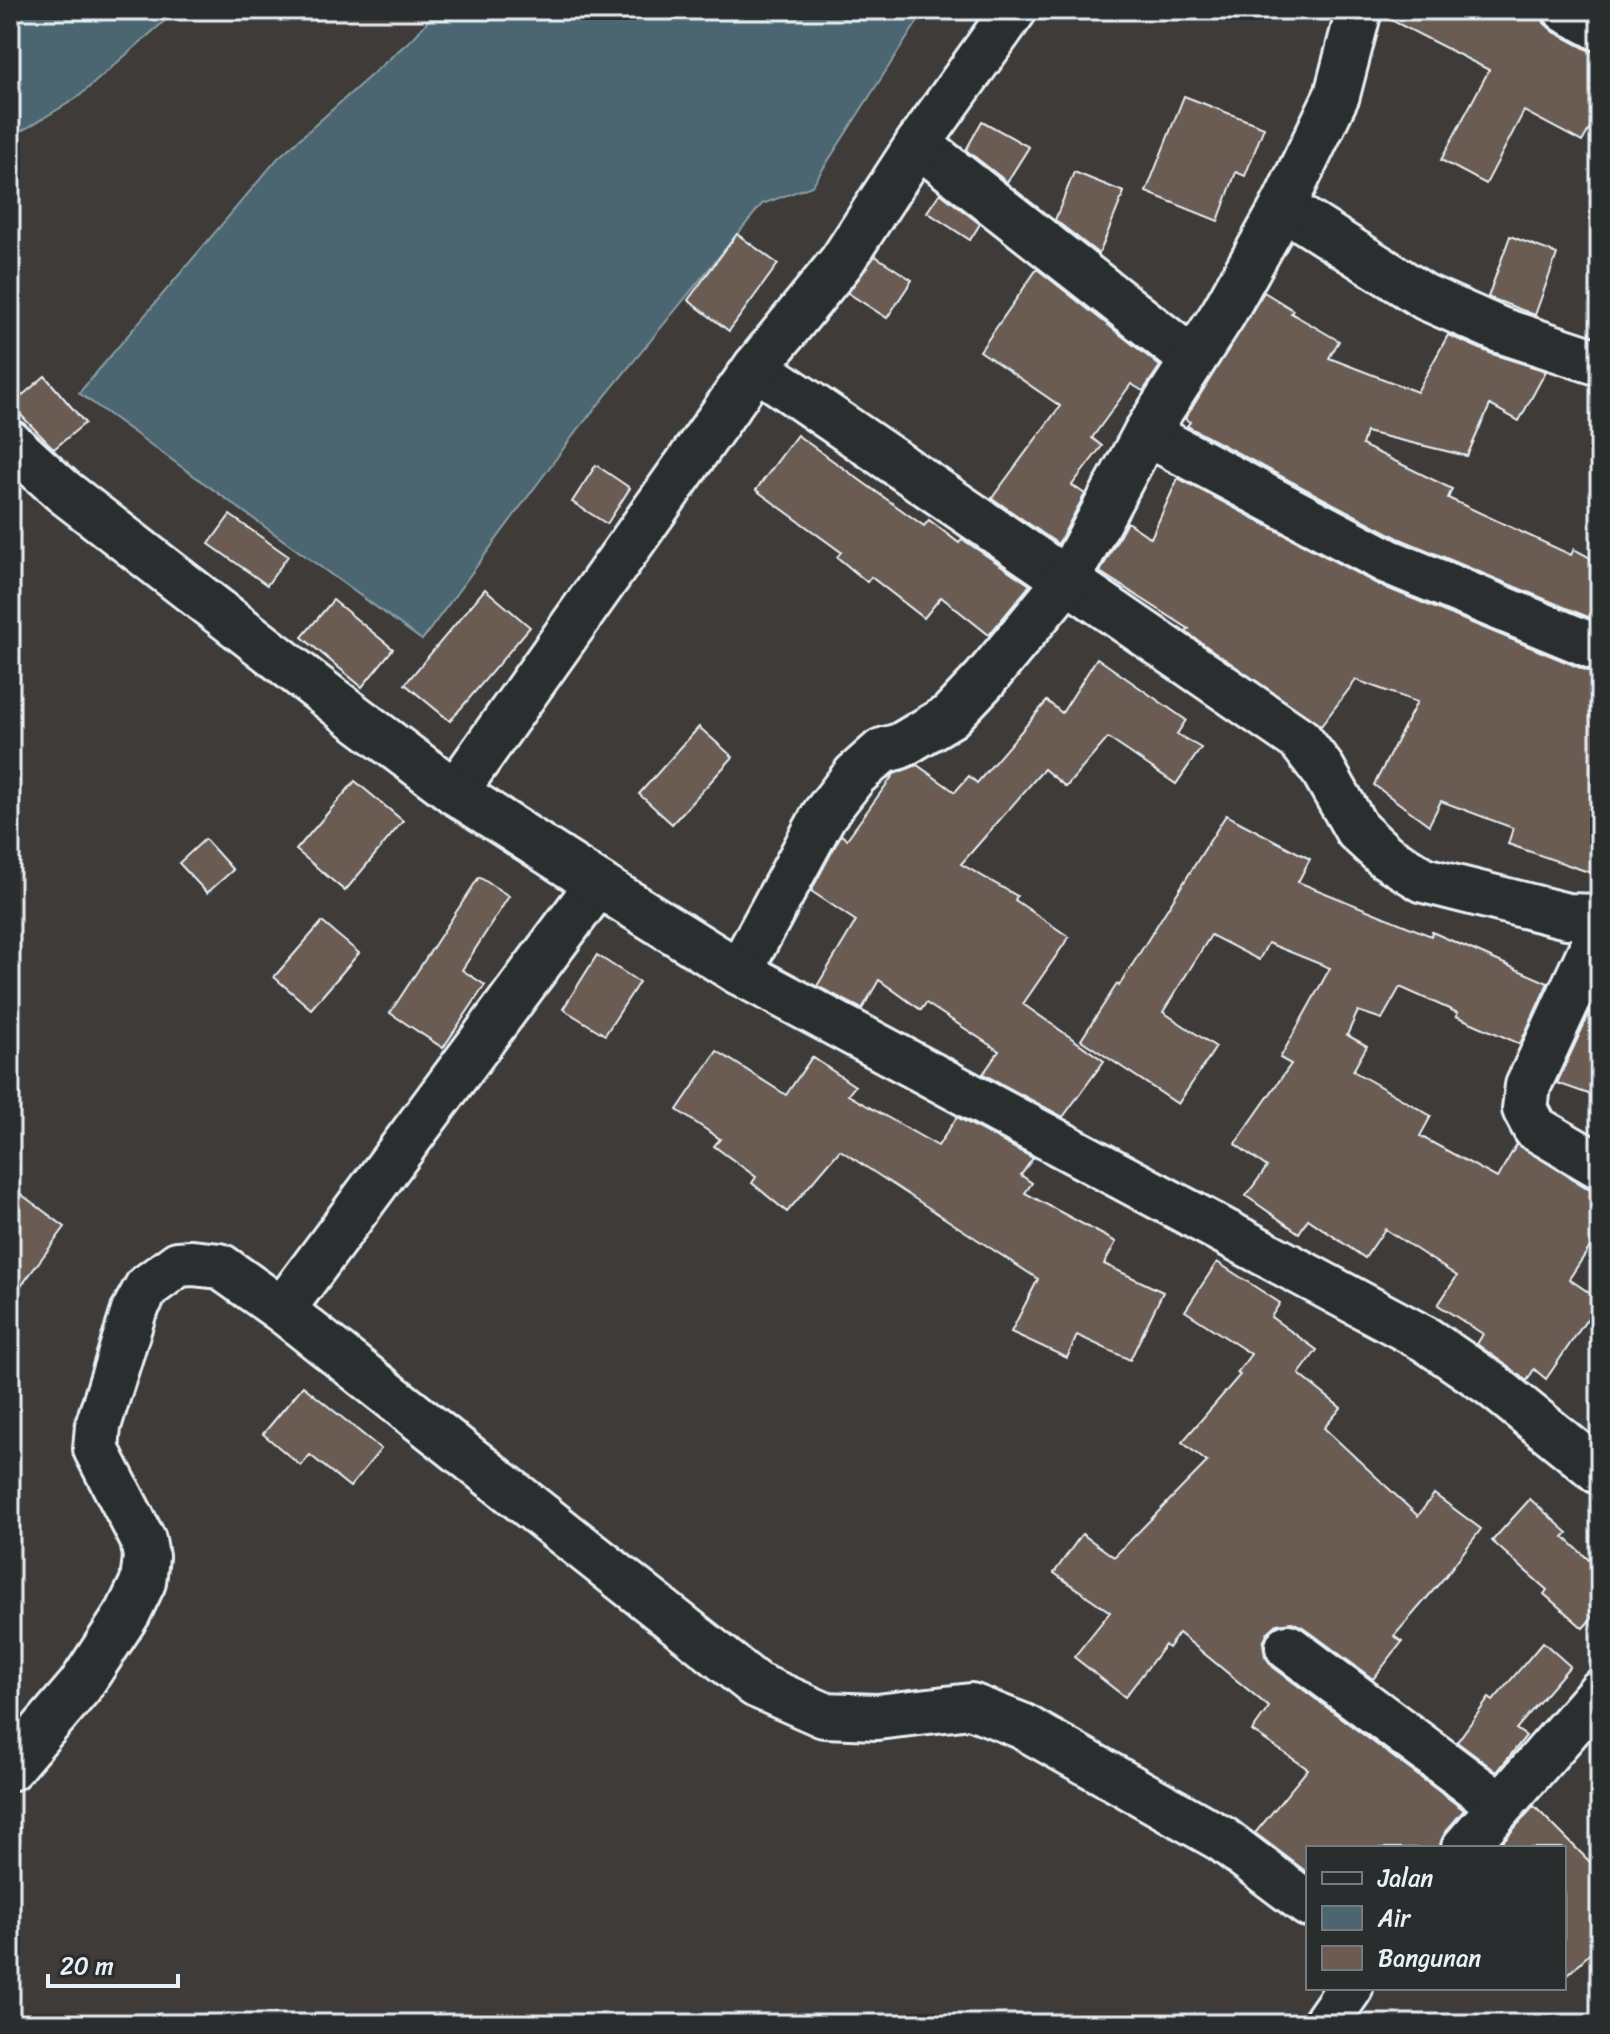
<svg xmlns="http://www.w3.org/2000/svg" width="1610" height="2034" font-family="Sriracha,sans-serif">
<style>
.water{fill:#4b666f;stroke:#8a9ea6;stroke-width:2}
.building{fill:#6b5b52;stroke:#e8f1f8;stroke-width:2}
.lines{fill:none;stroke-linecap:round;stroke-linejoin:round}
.street-casing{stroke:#e8f1f8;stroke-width:50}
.secondary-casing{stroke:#e8f1f8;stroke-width:50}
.street{stroke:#2a2d2e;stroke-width:44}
.secondary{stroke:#2a2d2e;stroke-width:44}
</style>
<rect width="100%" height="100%" fill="#3e3b39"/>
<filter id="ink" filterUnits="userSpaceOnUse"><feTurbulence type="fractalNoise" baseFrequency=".0125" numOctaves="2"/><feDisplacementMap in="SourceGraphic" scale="16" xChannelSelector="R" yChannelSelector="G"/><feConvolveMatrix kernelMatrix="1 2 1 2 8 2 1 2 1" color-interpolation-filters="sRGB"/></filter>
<g filter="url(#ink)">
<g class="water">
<polygon points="10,10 177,10 77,98 10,138"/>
<polygon points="437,10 925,10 812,186 762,204 575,433 422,640 79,393 278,158 416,35"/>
</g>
<g class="building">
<polygon points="1383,10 1541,10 1544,23 1554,32 1588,50 1600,53 1600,110 1582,142 1524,111 1486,184 1441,160 1489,70 1383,16"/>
<polygon points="1184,96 1264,127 1245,176 1236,172 1218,221 1146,192"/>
<polygon points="982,121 1029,147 1007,182 966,150"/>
<polygon points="1074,172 1124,192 1099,254 1055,220"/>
<polygon points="940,193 980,224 970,240 927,212"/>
<polygon points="737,234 778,264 729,331 688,300"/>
<polygon points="1510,236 1557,254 1535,315 1488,297"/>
<polygon points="875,256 912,280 887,318 848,293"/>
<polygon points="1037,269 1160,366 1143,391 1131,384 1092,438 1102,446 1072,485 1085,494 1058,544 992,498 1060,406 980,351"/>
<polygon points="1264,292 1293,310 1291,313 1339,341 1329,358 1417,392 1448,335 1492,354 1546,371 1519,421 1490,405 1467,456 1366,432 1362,445 1452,489 1448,498 1571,555 1574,549 1600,563 1600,622 1398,538 1187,426 1190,422 1185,419"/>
<polygon points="45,376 85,423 54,449 11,405"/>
<polygon points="797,435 924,526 929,520 959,543 962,539 1030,585 989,635 941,597 924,618 871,577 867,582 837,557 841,552 756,490"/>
<polygon points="596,465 630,488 607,524 572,502"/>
<polygon points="1178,478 1377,584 1590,672 1600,673 1600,876 1508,844 1513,828 1441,801 1429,825 1374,785 1417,702 1356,680 1321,726 1186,632 1189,629 1100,572 1127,522 1151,538"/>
<polygon points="230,515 288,556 267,585 209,544"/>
<polygon points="485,589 530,627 450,721 405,684"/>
<polygon points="333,600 393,649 362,687 302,637"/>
<polygon points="1097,658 1186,720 1177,734 1201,748 1176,784 1108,738 1066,787 1044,769 961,864 1017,896 1015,900 1069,937 1023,1004 1104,1061 1063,1117 983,1074 999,1051 926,1003 921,1010 879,980 862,1009 817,986 856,921 811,891 841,835 847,839 894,774 917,765 955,792 969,776 977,783 1047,701 1062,713"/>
<polygon points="699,727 733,757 672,824 639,794"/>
<polygon points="355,781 403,821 345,891 296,850"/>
<polygon points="1226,815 1310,859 1298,882 1431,936 1432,932 1548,983 1520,1044 1456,1016 1458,1013 1400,987 1382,1019 1358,1011 1347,1035 1367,1046 1353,1071 1431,1116 1420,1136 1497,1178 1517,1144 1587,1188 1600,1191 1600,1232 1569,1279 1600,1300 1546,1379 1534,1369 1527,1381 1477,1344 1483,1334 1438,1305 1457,1276 1385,1229 1365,1258 1308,1219 1299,1233 1246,1196 1267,1167 1235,1144 1291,1064 1280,1058 1330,968 1268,943 1259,960 1211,935 1163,1012 1216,1047 1178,1104 1081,1040 1117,984 1119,986"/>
<polygon points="205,839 233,870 207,893 179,863"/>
<polygon points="479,877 509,896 462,970 485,985 443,1048 390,1013"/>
<polygon points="322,922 359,953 311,1009 274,977"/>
<polygon points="597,955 639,982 605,1035 563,1009"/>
<polygon points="1594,1003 1600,1006 1600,1098 1557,1083"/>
<polygon points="717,1051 786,1095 812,1057 855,1086 848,1095 938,1146 957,1117 1033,1158 1021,1175 1032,1183 1025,1193 1116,1242 1104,1264 1163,1292 1130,1360 1077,1335 1067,1358 1011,1332 1038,1279 840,1150 787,1212 752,1183 756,1177 714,1146 720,1139 677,1110"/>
<polygon points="10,1186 65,1227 10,1301"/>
<polygon points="1217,1262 1280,1303 1271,1317 1317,1350 1299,1374 1341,1408 1324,1428 1418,1516 1434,1494 1481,1529 1444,1578 1394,1636 1402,1642 1373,1679 1303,1627 1292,1622 1277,1624 1268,1632 1263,1643 1265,1656 1273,1667 1464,1810 1445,1832 1440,1848 1308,1848 1308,1873 1255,1833 1308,1769 1252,1731 1269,1707 1179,1633 1168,1648 1165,1645 1125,1697 1074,1657 1110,1612 1054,1573 1082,1534 1114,1557 1207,1462 1182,1442 1240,1375 1237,1373 1251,1354 1185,1311"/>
<polygon points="303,1386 381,1449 350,1487 310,1455 301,1466 263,1434"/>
<polygon points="1530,1499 1568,1533 1564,1537 1600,1570 1600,1609 1583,1628 1544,1594 1547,1590 1492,1541"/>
<polygon points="1543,1642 1570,1666 1516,1729 1526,1736 1497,1772 1457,1742 1489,1698 1493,1701"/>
<polygon points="1534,1806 1600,1872 1600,1944 1564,1978 1564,1848 1497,1848"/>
</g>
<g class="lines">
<g class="street-casing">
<g id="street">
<polyline points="1566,10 1600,28"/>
<polyline points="918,144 1193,360"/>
<polyline points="1283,207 1425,297 1500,330 1600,363"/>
<polyline points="756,367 1300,740 1323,770 1357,830 1385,856 1424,880 1567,916 1600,917"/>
<polyline points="1146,433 1387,561 1600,649"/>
<polyline points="455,792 756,367 842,261 918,144 1014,10"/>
<polyline points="1600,930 1528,1086 1525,1109 1535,1128 1600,1166"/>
<polyline points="739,972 824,815 855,775 882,751 900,746 950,716 985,679 1067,580 1146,433 1223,314 1283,207 1337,95 1359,10"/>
<polyline points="282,1310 598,884"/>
<polyline points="1288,1647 1500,1805"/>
<polyline points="10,1768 80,1686 128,1613 143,1582 146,1557 143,1540 96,1449 98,1426 134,1311 147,1287 178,1264 192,1263 220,1266 282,1310 756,1685 824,1715 877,1717 971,1706 1022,1726 1222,1839 1308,1904"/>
<polyline points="1464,1848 1600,1692"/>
<polyline points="1325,2024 1350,1988"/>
</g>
</g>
<g class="secondary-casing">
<polyline id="secondary" points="10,443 63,491 356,718 455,792 598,884 739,972 1425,1339 1491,1384 1600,1472"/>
</g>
<use href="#street" class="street"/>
<use href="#secondary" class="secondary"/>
</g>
</g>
<rect width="1610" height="2034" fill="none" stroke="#2a2d2e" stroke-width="40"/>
<rect x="20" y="20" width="1570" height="1994" fill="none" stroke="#e8f1f8" stroke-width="3" filter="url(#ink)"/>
<rect x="1306" y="1846" width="260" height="144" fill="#2a2d2e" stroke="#767b7f" stroke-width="2"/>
<rect x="1322" y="1872" width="40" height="12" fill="#2a2d2e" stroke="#767b7f" stroke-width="2"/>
<text x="1378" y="1886" font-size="24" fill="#e8f1f8">Jalan</text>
<rect x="1322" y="1906" width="40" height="24" fill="#4b666f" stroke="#767b7f" stroke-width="2"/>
<text x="1378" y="1926" font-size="24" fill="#e8f1f8">Air</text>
<rect x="1322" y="1946" width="40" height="24" fill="#6b5b52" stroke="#767b7f" stroke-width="2"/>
<text x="1378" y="1966" font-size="24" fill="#e8f1f8">Bangunan</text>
<path d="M48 1974v12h130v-12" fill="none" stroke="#e8f1f8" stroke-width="4"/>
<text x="60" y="1974" font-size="24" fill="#e8f1f8" stroke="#2a2d2e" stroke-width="6" paint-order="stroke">20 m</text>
</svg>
